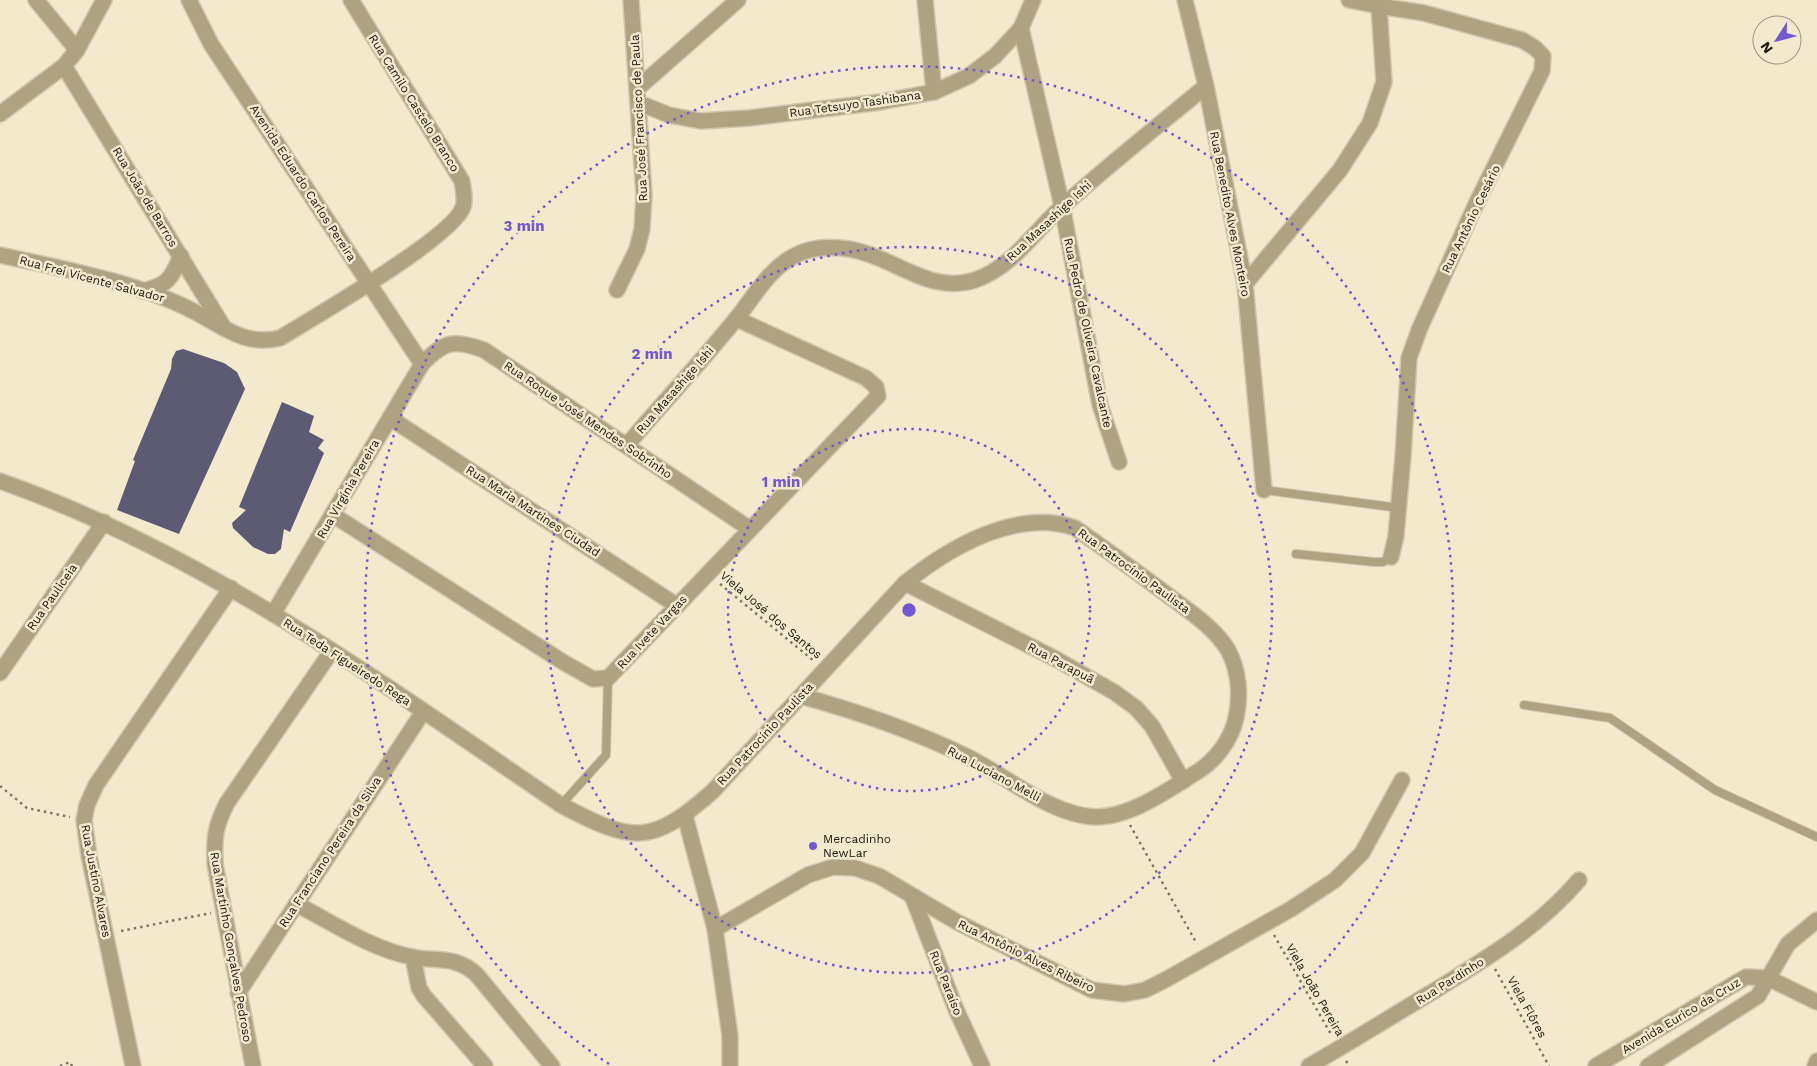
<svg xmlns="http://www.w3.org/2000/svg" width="1817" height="1066" font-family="'Work Sans',sans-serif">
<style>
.building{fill:#5c5b73}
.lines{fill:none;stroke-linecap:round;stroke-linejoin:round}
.lane-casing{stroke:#d0c7ad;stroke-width:10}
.street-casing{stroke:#d0c7ad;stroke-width:18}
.path{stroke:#7d7764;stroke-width:2.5;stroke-dasharray:2.5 4;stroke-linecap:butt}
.lane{stroke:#aea280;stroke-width:8}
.street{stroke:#aea280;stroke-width:15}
.ring{fill:none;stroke:#7158d2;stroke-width:2.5;stroke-dasharray:2.5 5}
.poi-dot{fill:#7158d2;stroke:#f3e9cc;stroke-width:2}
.labels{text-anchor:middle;stroke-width:5;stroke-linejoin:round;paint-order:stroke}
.street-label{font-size:12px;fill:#1a160c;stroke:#f3e9cc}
.poi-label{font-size:12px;fill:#1a160c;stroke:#f3e9cc;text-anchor:start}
.centre{fill:#7158d2;stroke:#f3e9cc;stroke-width:2.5}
.ring-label{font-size:15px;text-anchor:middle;font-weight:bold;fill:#7158d2;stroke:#f3e9cc;stroke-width:5;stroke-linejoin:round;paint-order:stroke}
</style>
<rect width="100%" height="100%" fill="#f3e9cc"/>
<g class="building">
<polygon points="183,349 224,363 237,372 245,389 179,534 117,510 135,461 133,460 171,369 172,359 176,351"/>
<polygon points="282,402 314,416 309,432 324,440 318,448 324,453 290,532 284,529 281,549 275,554 268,554 253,547 233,528 232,523 246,510 239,507"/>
</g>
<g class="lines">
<g class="lane-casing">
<g id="lane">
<polyline points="1264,490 1399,508"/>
<polyline points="1296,554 1374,562 1383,562 1391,557"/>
<polyline points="1524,705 1610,718 1715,790 1817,837"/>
<polyline points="561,805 606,755 608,678"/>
</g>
</g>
<g class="street-casing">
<g id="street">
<polyline points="36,0 77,50"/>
<polyline points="189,0 211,44 422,364"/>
<polyline points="925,0 934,92"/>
<polyline points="1185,0 1206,86 1245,284 1264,490"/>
<polyline points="1379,6 1424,13 1522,40 1535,48 1543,56 1542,71 1476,204 1419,330 1409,358 1403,456 1396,536 1391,557"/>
<polyline points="1021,28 1062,206 1100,405 1119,462"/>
<polyline points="64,66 224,328"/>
<polyline points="639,87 738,0"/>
<polyline points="639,103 669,115 701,121 749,118 880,102 934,92 969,76 995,56 1021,28 1033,0"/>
<polyline points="0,114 64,66 77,50 104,0"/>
<path d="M0 255C59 268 140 283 193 311 223 326 245 347 280 338 313 318 453 237 463 207 466 199 463 189 462 181L351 0"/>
<polyline points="1245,284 1340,170 1370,123 1384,82 1379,6 1349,0"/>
<polyline points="617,290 637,249 642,229 644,195 631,0"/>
<path d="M143 291C168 285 171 279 181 256"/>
<polyline points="390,418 676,605"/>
<path d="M627 445C663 403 701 362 736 319 754 297 768 270 794 256 815 244 846 246 868 254 904 266 935 293 975 280 1013 267 1035 230 1064 205 1110 164 1159 125 1206 86"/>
<path d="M0 481C205 553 383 684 561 805 633 843 651 846 713 791L905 583C950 547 1017 508 1075 528 1107 550 1138 573 1169 596 1190 612 1214 627 1228 650 1239 670 1241 696 1236 718 1231 740 1216 760 1197 772 1168 790 1131 817 1096 817 1052 816 1006 776 968 757 914 731 859 712 801 696"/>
<polyline points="333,515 563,662 593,679 608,678 878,396 876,387 866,378 737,319"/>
<polyline points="905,583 1054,658 1114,692 1136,708 1152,726 1183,781"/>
<path d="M273 614 422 364C444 341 454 339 484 350L750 529"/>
<polyline points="0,673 104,522"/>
<polyline points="685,816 715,929 730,1036 730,1066"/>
<polyline points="913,898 955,1007 982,1066"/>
<path d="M296 904C333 923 371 949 412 957 437 962 456 955 477 975L552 1066"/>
<polyline points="715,929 808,875 833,867 855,868 879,876 957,922 1092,990 1124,994 1145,990 1165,980 1291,909 1335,880 1362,853 1402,780"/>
<polyline points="413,957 419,988 424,996 485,1066"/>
<polyline points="238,993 423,712"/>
<polyline points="133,1066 89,856 84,820 87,805 96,785 231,588"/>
<path d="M253 1066 215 864C214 838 215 826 227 803L331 652"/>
<path d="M1309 1066C1351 1042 1392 1016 1434 991 1487 958 1538 928 1579 880"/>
<polyline points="1596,1066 1746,977 1768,978 1817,1002"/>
<polyline points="1648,1066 1758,996 1788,944 1817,920"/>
<polyline points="1815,1066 1817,1061"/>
</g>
</g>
<g class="path">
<polyline points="720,584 814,661"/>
<polyline points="0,786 27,808 70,817"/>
<polyline points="1130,825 1197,944"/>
<polyline points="121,931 211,913"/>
<polyline points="1274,935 1332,1036"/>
<polyline points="1495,969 1549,1066"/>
<polyline points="1346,1061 1349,1066"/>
<polyline points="60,1066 70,1062 72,1066"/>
</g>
<use href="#lane" class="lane"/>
<use href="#street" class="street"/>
</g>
<g class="ring">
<circle cx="909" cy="610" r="181"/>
<circle cx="909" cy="610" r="363"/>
<path d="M609 1064A544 544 0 1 1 1209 1064"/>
</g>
<circle class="poi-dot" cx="813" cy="846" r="5"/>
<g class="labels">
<g class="street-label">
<text transform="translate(414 103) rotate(58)" y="4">Rua Camilo Castelo Branco</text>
<text transform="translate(855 104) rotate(-8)" y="4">Rua Tetsuyo Tashibana</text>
<text transform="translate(639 118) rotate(-93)" y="4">Rua José Francisco de Paula</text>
<text transform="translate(303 183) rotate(57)" y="4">Avenida Eduardo Carlos Pereira</text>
<text transform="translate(145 197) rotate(59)" y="4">Rua João de Barros</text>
<text transform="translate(1230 214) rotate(79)" y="4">Rua Benedito Alves Monteiro</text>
<text transform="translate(1471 219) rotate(-64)" y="4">Rua Antônio Cesário</text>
<text transform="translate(1049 221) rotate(-43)" y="4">Rua Masashige Ishi</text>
<text transform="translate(92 279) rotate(15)" y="4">Rua Frei Vicente Salvador</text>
<text transform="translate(1088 333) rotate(78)" y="4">Rua Pedro de Oliveira Cavalcante</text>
<text transform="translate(675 390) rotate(-49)" y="4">Rua Masashige Ishi</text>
<text transform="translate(588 420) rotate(34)" y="4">Rua Roque José Mendes Sobrinho</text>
<text transform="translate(348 489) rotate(-60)" y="4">Rua Virgínia Pereira</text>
<text transform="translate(533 511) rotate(33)" y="4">Rua Maria Martines Ciudad</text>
<text transform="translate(1134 571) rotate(36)" y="4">Rua Patrocínio Paulista</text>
<text transform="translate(52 597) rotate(-55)" y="4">Rua Pauliceia</text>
<text transform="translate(771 615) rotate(40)" y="4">Viela José dos Santos</text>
<text transform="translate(652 632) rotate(-47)" y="4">Rua Ivete Vargas</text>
<text transform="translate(347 662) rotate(33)" y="4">Rua Teda Figueiredo Rega</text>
<text transform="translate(1061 663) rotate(28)" y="4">Rua Parapuã</text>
<text transform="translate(765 734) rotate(-47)" y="4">Rua Patrocínio Paulista</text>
<text transform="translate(994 774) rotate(28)" y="4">Rua Luciano Melli</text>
<text transform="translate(330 852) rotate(-57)" y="4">Rua Franciano Pereira da Silva</text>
<text transform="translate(96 881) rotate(79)" y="4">Rua Justino Alvares</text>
<text transform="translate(231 947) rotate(80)" y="4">Rua Martinho Gonçalves Pedroso</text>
<text transform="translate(1026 956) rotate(26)" y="4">Rua Antônio Alves Ribeiro</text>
<text transform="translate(1450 981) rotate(-32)" y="4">Rua Pardinho</text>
<text transform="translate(946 983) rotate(68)" y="4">Rua Paraíso</text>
<text transform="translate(1315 990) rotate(60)" y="4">Viela João Pereira</text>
<text transform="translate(1527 1007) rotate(61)" y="4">Viela Flôres</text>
<text transform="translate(1681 1016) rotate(-31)" y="4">Avenida Eurico da Cruz</text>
</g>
<g class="poi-label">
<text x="823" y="843">Mercadinho<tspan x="823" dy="14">NewLar</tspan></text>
</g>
</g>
<circle cx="909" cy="610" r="8" class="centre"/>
<g class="ring-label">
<text x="524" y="231">3 min</text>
<text x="652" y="359">2 min</text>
<text x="781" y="487">1 min</text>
</g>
<g transform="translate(1777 40) rotate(234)"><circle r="24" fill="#f3e9cc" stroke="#9c957f"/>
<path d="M0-4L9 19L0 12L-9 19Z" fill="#7158d2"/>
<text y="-8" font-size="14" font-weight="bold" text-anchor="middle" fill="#1a160c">N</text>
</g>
</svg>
